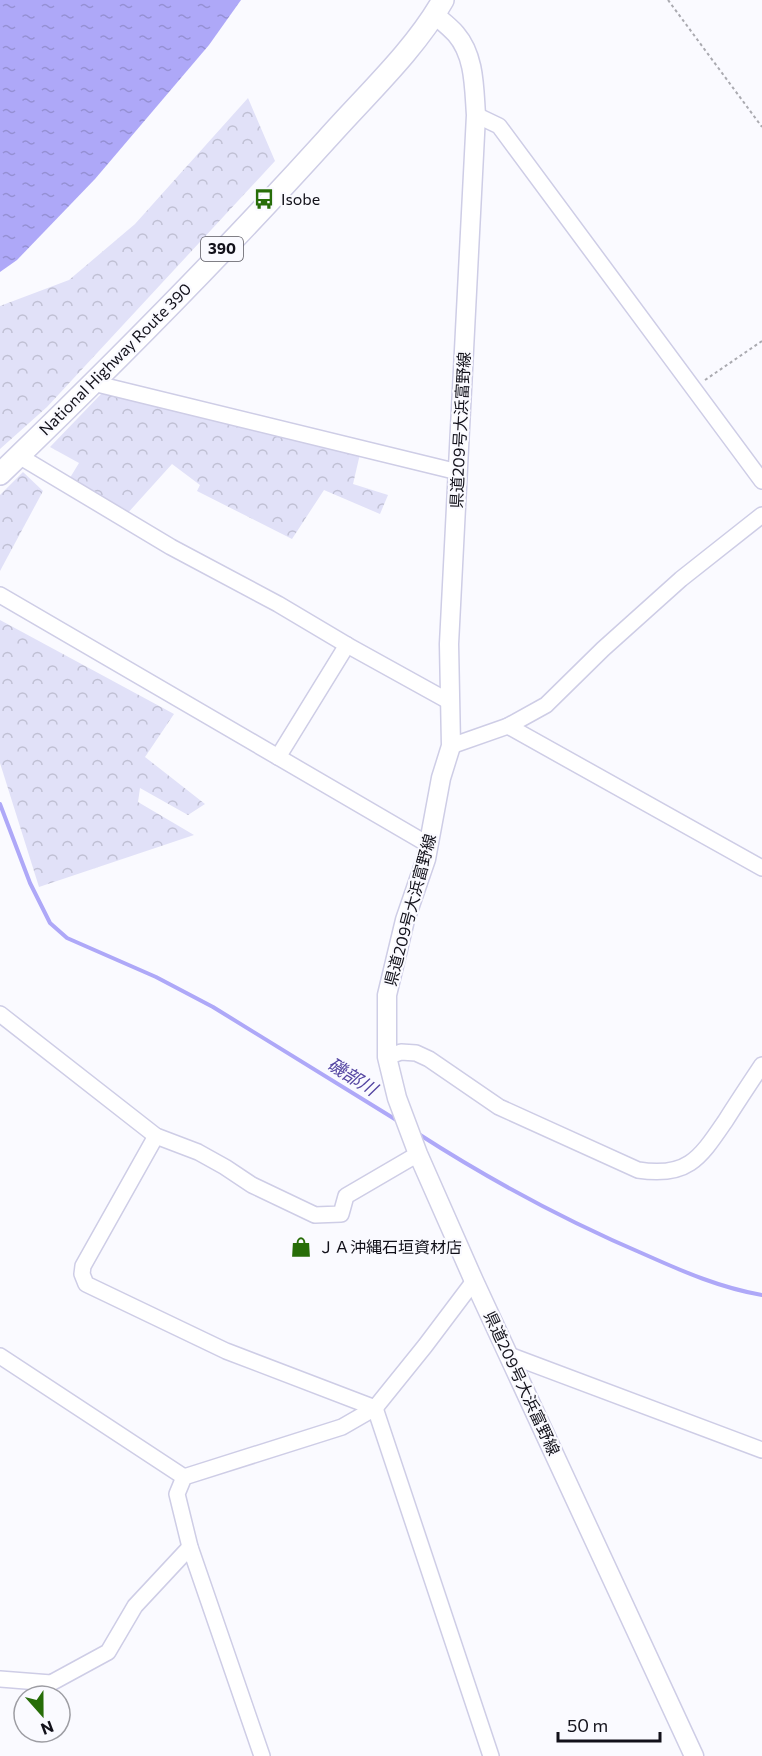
<svg xmlns="http://www.w3.org/2000/svg" width="762" height="1756" font-family="Commissioner,'Noto Sans JP',sans-serif">
<style>
.forest{fill:url(#forest-crowns)}
.water{fill:url(#water-ripples)}
.lines{fill:none;stroke-linecap:round;stroke-linejoin:round}
.stream{stroke:#aea8f8;stroke-width:4}
.minor-casing{stroke:#cecde6;stroke-width:18}
.major-casing{stroke:#cecde6;stroke-width:21}
.highway-casing{stroke:#cecde6;stroke-width:24}
.path{stroke:#aaaab0;stroke-width:2;stroke-dasharray:3 3;stroke-linecap:butt}
.minor{stroke:#fff;stroke-width:15}
.major{stroke:#fff;stroke-width:18}
.highway{stroke:#fff;stroke-width:21}
.labels{text-anchor:middle;stroke-width:4.5;stroke-linejoin:round;paint-order:stroke}
.shield{fill:#fafaff;stroke:#58575f;stroke-width:1.5}
.shield-label{font-size:15px;font-weight:bold;fill:#12111a}
.poi-label{font-size:16px;fill:#12111a;stroke:#fafaff;text-anchor:start}
.street-label{font-size:16px;fill:#12111a;stroke:#fafaff}
.water-label{font-size:18px;font-style:italic;fill:#5344a1;stroke:#fafaff}
</style>
<defs>
<pattern id="forest-crowns" width="20" height="18" patternUnits="userSpaceOnUse" patternTransform="scale(1.5)"><rect width="20" height="18" fill="#e1e1f8"/><path d="M2 6a3 3 0 1 1 6 0M12 15a3 3 0 1 1 6 0" fill="none" stroke="#c0c0d4"/></pattern>
<pattern id="water-ripples" width="26" height="14" patternUnits="userSpaceOnUse" patternTransform="scale(1.5)"><rect width="26" height="14" fill="#aea8f8"/><path d="M2 4q2-2 4 0t4 0M15 11q2-2 4 0t4 0" fill="none" stroke="#9590d4"/></pattern>
</defs>
<rect width="100%" height="100%" fill="#fafaff"/>
<g class="forest">
<polygon points="248,98 275,161 47,407 0,449 0,306 69,280 135,224"/>
<polygon points="103,392 360,454 353,484 388,495 380,514 324,490 292,539 197,491 200,485 172,464 126,515 68,481 79,463 50,447"/>
<polygon points="23,472 43,491 0,571 0,495"/>
<polygon points="0,620 174,714 145,757 205,804 188,815 140,788 138,802 194,835 39,887 0,763"/>
</g>
<polygon class="water" points="0,0 241,0 209,45 95,179 17,260 0,272"/>
<g class="lines">
<g class="stream">
<polyline points="0,804 30,883 50,923 67,938 156,977 213,1007 398,1121"/>
<path d="M417 1133C490 1180 566 1221 646 1255 684 1272 721 1288 762 1295"/>
</g>
<g class="minor-casing">
<g id="minor">
<polyline points="476,115 499,126 762,481"/>
<polyline points="93,383 458,472"/>
<polyline points="19,456 171,547 278,604 347,645 450,702"/>
<polyline points="0,595 429,845"/>
<polyline points="508,726 762,868"/>
<polyline points="451,746 508,726 546,705 603,649 681,579 762,515"/>
<polyline points="278,757 347,645"/>
<polyline points="0,1014 156,1136 198,1152 225,1167 252,1185 315,1215 341,1214 346,1196 418,1154"/>
<path d="M387 1057 401 1052 416 1053 429 1059 499 1107 638 1170C688 1178 700 1158 726 1120 738 1101 750 1083 762 1065"/>
<polyline points="156,1136 83,1266 82,1274 86,1284 226,1351 375,1408"/>
<polyline points="509,1355 762,1450"/>
<polyline points="0,1356 184,1477"/>
<polyline points="375,1408 491,1756"/>
<polyline points="0,1679 51,1683 108,1652 135,1606 190,1547"/>
<polyline points="262,1756 190,1547 177,1494 184,1477 342,1427 375,1408 425,1346 474,1281"/>
</g>
</g>
<g class="major-casing">
<path id="major" d="M435 15C442 21 450 27 456 34 475 56 474 88 476 115L449 644 451 746 441 778 426 859 405 920 387 995V1057L397 1098 418 1154 474 1281 694 1756"/>
</g>
<g class="highway-casing">
<path id="highway" d="M0 474C112 366 222 255 327 139 365 96 415 50 443 0"/>
</g>
<g class="path">
<polyline points="668,0 762,127"/>
<polyline points="705,380 762,341"/>
</g>
<use href="#minor" class="minor"/>
<use href="#major" class="major"/>
<use href="#highway" class="highway"/>
</g>
<defs>
<g id="bus-bare" transform="scale(1.62)"><path d="M-5-6H5V4H4V6H2V4H-2V6H-4V4H-5ZM-3.5-4V0h7V-4ZM-3.5 1.2v1.5H-2V1.2ZM2 1.2v1.5H3.5V1.2Z" fill="#276d08" stroke="#fafaff" stroke-width="2.5" paint-order="stroke"/></g>
<g id="shop-bare" transform="scale(1.62)"><path d="M-5-2.5h2.3a2.7 3.5 0 0 1 5.4 0H5L5.5 6h-11ZM-1.5-2.5h3a1.5 2.3 0 0 0-3 0Z" fill="#276d08" stroke="#fafaff" stroke-width="2.5" paint-order="stroke"/></g>
</defs>
<g fill-rule="evenodd">
<use href="#bus-bare" x="264" y="199"/>
<use href="#shop-bare" x="301" y="1247"/>
</g>
<g class="labels">
<rect class="shield" x="201" y="237" width="42" height="24" rx="4.5"/>
<g class="shield-label">
<text x="222" y="254">390</text>
</g>
<g class="poi-label">
<text x="281" y="205">Isobe</text>
<text x="318" y="1253">ＪＡ沖縄石垣資材店</text>
</g>
<g class="street-label">
<text transform="translate(115 359) rotate(-45)" y="6">National Highway Route 390</text>
<text transform="translate(460 430) rotate(-87)" y="6">県道209号大浜富野線</text>
<text transform="translate(410 910) rotate(-75)" y="6">県道209号大浜富野線</text>
<text transform="translate(522 1383) rotate(65)" y="6">県道209号大浜富野線</text>
</g>
<g class="water-label">
<text transform="translate(352 1077) rotate(32)" y="6">磯部川</text>
</g>
</g>
<g transform="translate(42 1714) rotate(159)"><circle r="28" fill="#fafaff" stroke="#9d9da3" stroke-width="1.5"/>
<path d="M0-4.5L10 22L0 15L-10 22Z" fill="#276d08"/>
<text y="-9" font-size="16" font-weight="bold" text-anchor="middle" fill="#12111a">N</text>
</g>
<path d="M558 1732v9h102v-9" fill="none" stroke="#12111a" stroke-width="3"/>
<text x="567" y="1732" font-size="18" fill="#12111a" stroke="#fafaff" stroke-width="4.5" paint-order="stroke">50 m</text>
</svg>
